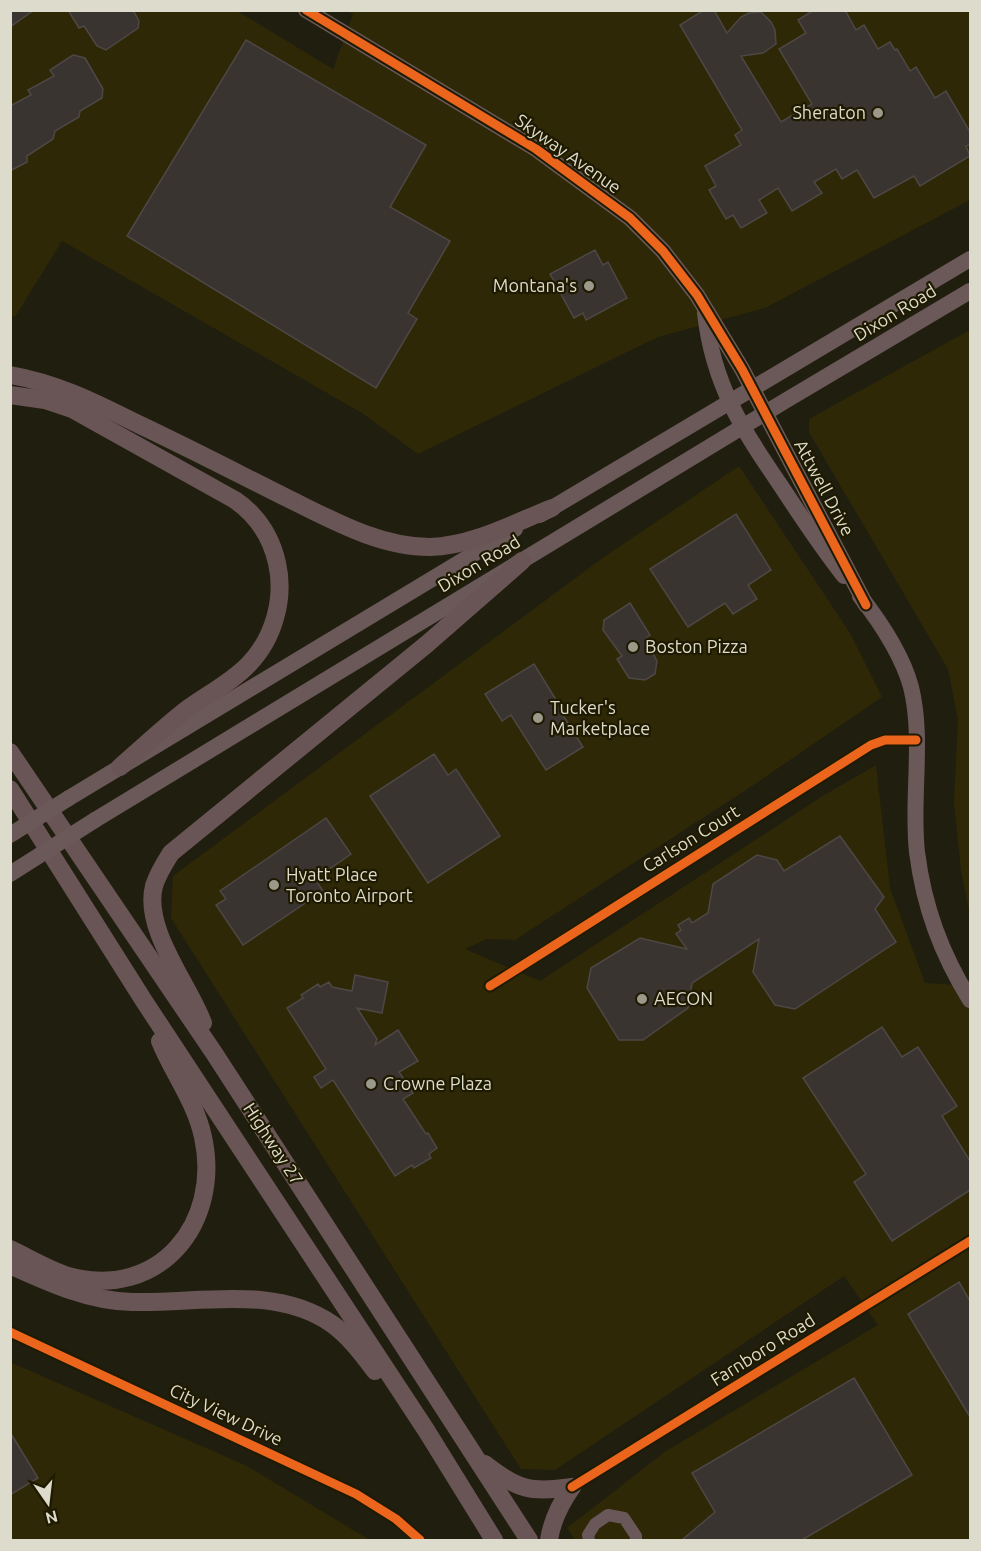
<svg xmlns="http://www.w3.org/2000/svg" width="981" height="1551" font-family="Ubuntu,sans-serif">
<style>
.built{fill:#2e2806}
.building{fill:#393430;stroke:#4d4745;stroke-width:1.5}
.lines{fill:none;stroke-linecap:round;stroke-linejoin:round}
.street{stroke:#695759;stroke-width:12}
.secondary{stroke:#6b5959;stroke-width:16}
.primary{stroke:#695555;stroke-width:18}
.secondary-bridge{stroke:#6b5959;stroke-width:16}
.cycleway-casing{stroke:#1e1a00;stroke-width:13}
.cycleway{stroke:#eb651d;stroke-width:9}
.poi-dot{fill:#9b9989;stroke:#1e1a00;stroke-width:2}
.labels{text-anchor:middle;stroke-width:4.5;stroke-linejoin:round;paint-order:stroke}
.poi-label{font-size:18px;fill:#dddbcb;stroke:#1e1a00;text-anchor:start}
.street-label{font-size:18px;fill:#dddbcb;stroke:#1e1a00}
</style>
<rect width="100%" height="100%" fill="#201e0f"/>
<g class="built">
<polygon points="11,11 237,11 333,69 353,14 347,11 970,11 970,200 765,308 658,337 418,454 362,413 62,241 15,317 11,315"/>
<polygon points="970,330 970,915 961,871 954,802 958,720 948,669 809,432 809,419"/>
<polygon points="739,466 850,633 882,697 752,786 515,940 487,939 465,949 540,981 821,797 876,765 890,888 925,983 970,986 970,1540 575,1540 567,1528 666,1451 878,1325 844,1276 555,1470 521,1469 171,918 173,876 604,557"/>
<polygon points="10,1362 247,1466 370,1540 11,1540"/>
</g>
<g class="building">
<polygon points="10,10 34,10 10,27"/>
<polygon points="68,10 133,10 139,21 138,28 106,50 97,46 84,26 79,28"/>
<polygon points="704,10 714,10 727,33 741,17 749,13 761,12 771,22 775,30 776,44 763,53 741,56 781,122 812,104 779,49 806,33 798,20 814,10 845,10 856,30 864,25 878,49 890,42 895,50 897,49 910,71 916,67 935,98 946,91 970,132 970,144 966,146 970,156 920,186 914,176 874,198 857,170 842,179 836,169 814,182 822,193 792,211 778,188 759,200 767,213 741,228 733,215 726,219 709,190 716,186 705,166 741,145 735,135 742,130 680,25"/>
<polygon points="246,40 426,145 390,207 450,241 408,313 417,319 376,388 127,236"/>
<polygon points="73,55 85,58 103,89 102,98 80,111 79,117 55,131 53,139 27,156 27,162 10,171 10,106 31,95 28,90 54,76 50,70"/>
<polygon points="595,250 603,265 608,262 627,298 586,320 583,313 574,318 550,274"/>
<polygon points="736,514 771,570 748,585 757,599 733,614 725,603 688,627 650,569"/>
<polygon points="630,603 650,635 645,639 657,661 655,674 645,680 629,678 617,659 622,656 603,630 604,620"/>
<polygon points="534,664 558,703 556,704 583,747 546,770 511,715 502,721 485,694"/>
<polygon points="434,754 448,775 456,769 500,836 428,883 370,796"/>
<polygon points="326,818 351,854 315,879 323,891 243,945 216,905 226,899 220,891"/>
<polygon points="840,836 884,897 875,909 896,942 795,1009 775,1005 753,972 759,939 692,983 688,1008 643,1040 619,1040 587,988 591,968 640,938 687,949 676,934 681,930 678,925 689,918 692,923 708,913 713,884 757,855 777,860 784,871"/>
<polygon points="355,975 388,982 382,1013 357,1008 377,1039 375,1045 398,1030 418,1061 399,1072 413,1093 403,1099 426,1134 428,1133 437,1148 429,1154 431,1158 414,1168 412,1165 395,1176 333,1080 321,1088 314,1077 326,1069 287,1008 303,998 301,995 318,984 320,987 329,982 332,987 352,991"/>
<polygon points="882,1027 902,1057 918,1047 957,1106 942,1116 970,1161 970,1190 892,1241 854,1182 866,1174 803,1078"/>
<polygon points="959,1282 970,1301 970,1417 908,1314"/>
<polygon points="854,1378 912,1475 802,1540 682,1540 715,1512 692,1473"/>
<polygon points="10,1432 38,1478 10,1495"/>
</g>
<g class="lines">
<g class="street">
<polyline points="490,986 871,745 885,740 916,740"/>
<polyline points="10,1332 356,1494 396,1519 420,1540"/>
<polyline points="572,1487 970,1241"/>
<polyline points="589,1540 588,1535 595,1524 608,1515 624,1518 636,1536 636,1540"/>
</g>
<g class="secondary">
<polyline points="306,10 536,149 630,218 663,251 697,295 742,369 866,605"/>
<path d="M705 313C713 386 743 430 783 489 802 518 822 548 844 576"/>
<polyline points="540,515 970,259"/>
<path d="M860 596C881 623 902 654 911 687 924 739 911 799 917 852 924 907 941 953 970 1000"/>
<polyline points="69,798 515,529"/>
<polyline points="95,820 785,401 970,291"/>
</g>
<g class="primary">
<path d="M10 375C57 383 96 403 138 424 189 448 239 474 289 499 334 521 380 547 430 547 472 546 514 523 552 508"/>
<path d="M10 395 45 400 72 409 235 500C258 516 271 536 277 563 285 598 274 638 249 664 231 683 206 695 186 710 163 728 142 748 120 767"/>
<polyline points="10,752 214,1053 529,1540"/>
<polyline points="10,789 144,1001 426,1430 494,1540"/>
<path d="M203 1023C188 983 143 929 154 886 158 873 164 864 171 853L427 644 522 561"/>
<path d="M10 1249C29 1258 49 1270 68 1276 159 1301 222 1223 203 1137 196 1103 173 1073 160 1041"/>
<path d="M10 1265C49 1283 89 1301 132 1302 198 1304 274 1284 332 1324 349 1336 363 1355 375 1371"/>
<path d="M485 1464C518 1490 531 1493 572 1487"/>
<path d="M549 1540C552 1520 560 1504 572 1487"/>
</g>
<g class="secondary-bridge">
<polyline points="10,835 69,798"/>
<polyline points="10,874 95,820"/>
</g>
<g class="cycleway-casing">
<g id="cycleway">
<polyline points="306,10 536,149 630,218 663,251 697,295 742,369 866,605"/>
<polyline points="490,986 871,745 885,740 916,740"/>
<polyline points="10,1332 356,1494 396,1519 420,1540"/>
<polyline points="572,1487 970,1241"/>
</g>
</g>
<use href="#cycleway" class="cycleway"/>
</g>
<g class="poi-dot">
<circle cx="878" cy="113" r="6"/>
<circle cx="589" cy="286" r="6"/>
<circle cx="633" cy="647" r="6"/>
<circle cx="538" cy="718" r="6"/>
<circle cx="274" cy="885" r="6"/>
<circle cx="642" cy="999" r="6"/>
<circle cx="371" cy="1084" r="6"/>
</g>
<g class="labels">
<g class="poi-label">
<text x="866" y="119" text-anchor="end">Sheraton</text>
<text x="577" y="292" text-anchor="end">Montana's</text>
<text x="645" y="653">Boston Pizza</text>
<text x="550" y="714">Tucker's<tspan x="550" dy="21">Marketplace</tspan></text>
<text x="286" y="881">Hyatt Place<tspan x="286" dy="21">Toronto Airport</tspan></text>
<text x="654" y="1005">AECON</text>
<text x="383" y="1090">Crowne Plaza</text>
</g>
<g class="street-label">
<text transform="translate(568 154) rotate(35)" y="6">Skyway Avenue</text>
<text transform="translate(895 313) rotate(-31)" y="6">Dixon Road</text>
<text transform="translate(824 488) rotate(62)" y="6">Attwell Drive</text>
<text transform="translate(479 564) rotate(-31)" y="6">Dixon Road</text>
<text transform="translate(691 839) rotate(-32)" y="6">Carlson Court</text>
<text transform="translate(273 1144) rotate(57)" y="6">Highway 27</text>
<text transform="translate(763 1350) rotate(-32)" y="6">Farnboro Road</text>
<text transform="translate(226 1415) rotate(25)" y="6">City View Drive</text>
</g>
</g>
<rect width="981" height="1551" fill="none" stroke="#dddbcb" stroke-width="24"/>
<g transform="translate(48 1503) rotate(166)" stroke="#1e1a00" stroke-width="4.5" paint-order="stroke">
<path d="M0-4.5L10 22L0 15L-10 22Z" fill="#dddbcb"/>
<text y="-9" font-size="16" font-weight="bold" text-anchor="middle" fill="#dddbcb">N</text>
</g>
</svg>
